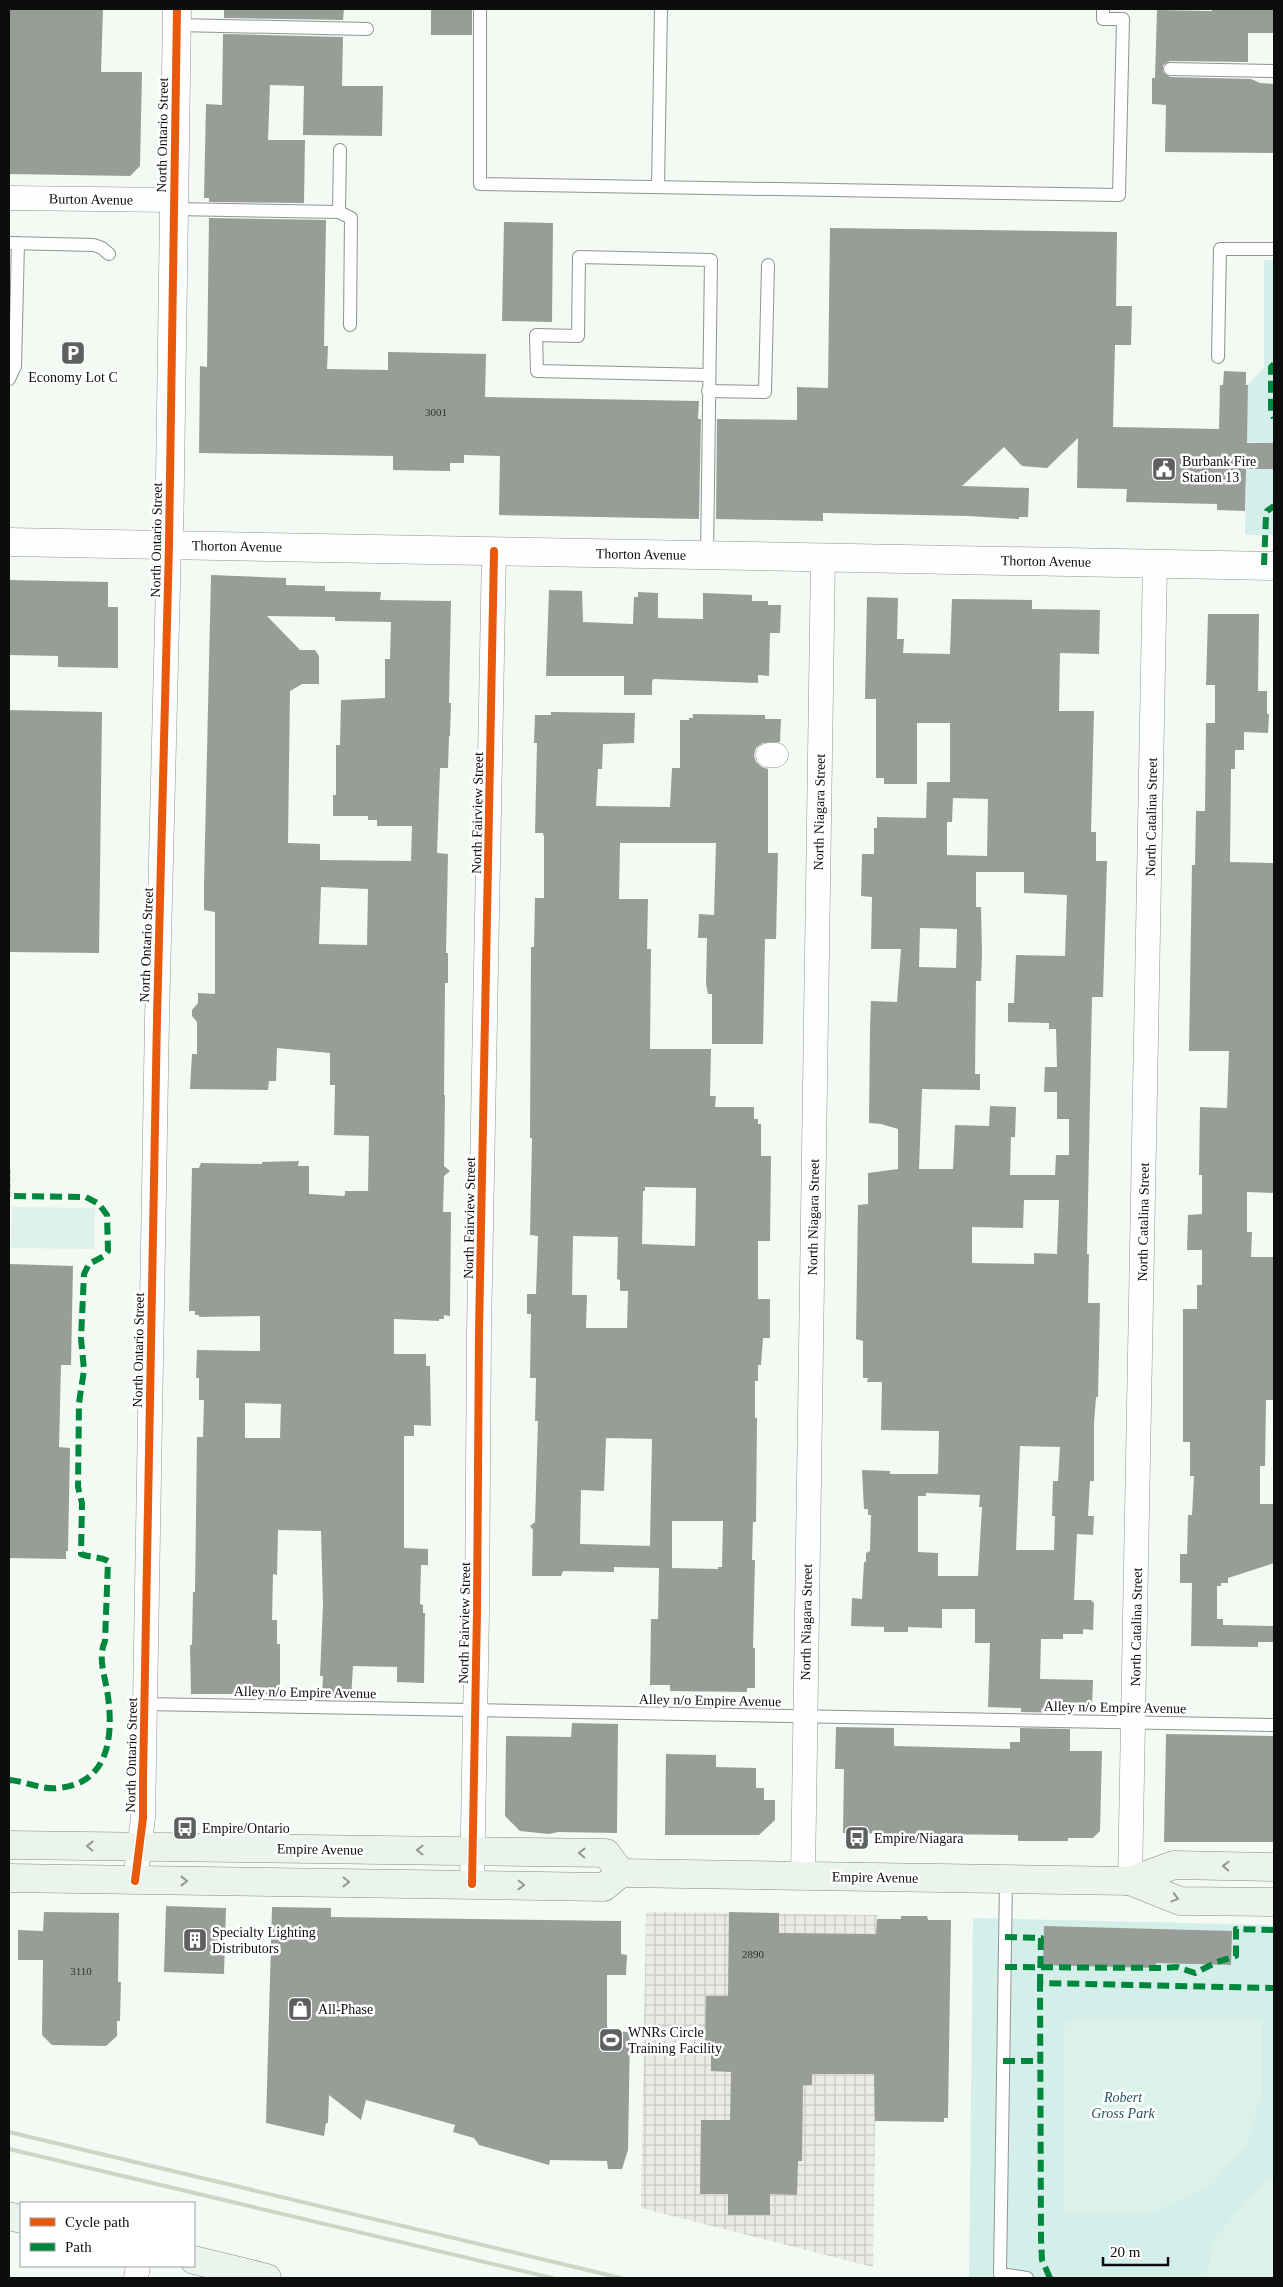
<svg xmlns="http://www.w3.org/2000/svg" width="1283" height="2287" font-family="'Times New Roman',serif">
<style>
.industrial{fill:url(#industrial-grid)}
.park{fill:#d4eee9}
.pitch{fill:#dbf1ea}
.building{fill:#989d98;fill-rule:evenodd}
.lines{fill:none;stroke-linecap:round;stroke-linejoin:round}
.service-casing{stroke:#909491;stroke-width:14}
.minor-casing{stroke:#909491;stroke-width:25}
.tertiary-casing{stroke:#909491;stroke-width:29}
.secondary-casing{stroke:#878a87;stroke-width:29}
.path{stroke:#b6b8b7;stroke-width:3;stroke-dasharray:5 2.5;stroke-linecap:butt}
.service{stroke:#fdfefd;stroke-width:12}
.minor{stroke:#fdfefd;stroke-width:24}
.tertiary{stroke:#fdfefd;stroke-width:28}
.secondary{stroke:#eaf4ed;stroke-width:28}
.rail{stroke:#ced5c5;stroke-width:4}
.quiet{stroke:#00873e;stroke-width:6;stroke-dasharray:12 6;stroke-linecap:butt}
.cycleway-casing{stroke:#fff;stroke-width:11}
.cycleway{stroke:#e8590c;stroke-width:8}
.oneway{stroke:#929893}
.labels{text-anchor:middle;stroke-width:5;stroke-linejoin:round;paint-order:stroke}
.number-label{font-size:11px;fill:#303130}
.street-label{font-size:14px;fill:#0d0d0d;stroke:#fff}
.poi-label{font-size:14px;fill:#0d0d0d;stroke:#fff;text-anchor:start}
.park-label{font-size:14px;font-style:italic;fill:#23525f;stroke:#fff}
</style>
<defs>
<pattern id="industrial-grid" width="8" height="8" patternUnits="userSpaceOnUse" patternTransform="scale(1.25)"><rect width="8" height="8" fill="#eaeae6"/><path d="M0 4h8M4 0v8" fill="none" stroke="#c8c8c4"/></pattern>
</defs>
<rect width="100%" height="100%" fill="#f2faf3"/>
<path class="industrial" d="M646,1912l232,3 -5,352 -232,-59z"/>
<g class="park">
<path d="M1264,260h10v275h-29l1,-66h16v-26l-15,-1 1,-57 16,-18z"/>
<path d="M973,1918l301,7v353h-305z"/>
</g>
<g class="pitch">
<path d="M12,1207l83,1 -1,41 -83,-1z"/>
<path d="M1079,2018l183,2v72l-15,52 -37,42 -62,28 -84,-1 -1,-179 4,-12z"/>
<path d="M1274,2177v101h-68l8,-39 45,-53z"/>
</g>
<g class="building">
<path d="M9,9h94l-2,63h41l-2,94 -10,10 -121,-2z"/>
<path d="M224,9h120l-1,11 -119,-2z"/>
<rect x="431" y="9" width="41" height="26"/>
<path d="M1212,9h62v24h-26v29l-78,-1 -7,4v7l7,5 81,2 9,4 14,1v69l-109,-1 1,-47 -14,-1v-26h3l2,-68 55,1z"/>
<path d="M223,34l120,3 -1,49h41l-1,50 -79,-1 1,-49 -34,-1 -2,55h37l-1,63 -95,-1v-4h-5l2,-94 16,1z"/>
<path d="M209,218l117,2 -2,126h4l-1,23 61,1v-18l98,2 -1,43 214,4 -1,18h3l-2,100 -200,-4 1,-59 -36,-1v8h-14v8l-57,-1v-14l-194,-3 1,-87 7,1z"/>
<path d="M504,222l49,1 -1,99 -50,-1z"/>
<path d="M830,228l287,4 -1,74h16l-1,39h-16l-2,82 106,2 1,-44h3l1,-14 22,1v13h2l-1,58h27v26h-28l-1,42 -28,-1v-6l-91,-2 1,-13 -50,-1 1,-50 -31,30 -25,-2 -18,-19 -42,39 67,2 -1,29h-9v2l-51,-3 -145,-3v8l-107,-2 1,-100 80,1v-33l31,1z"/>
<path d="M211,575l75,3v7l39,1v5l56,1 -1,8 71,1 -2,102h2l-1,33h-1l-1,32h-8l-3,85 11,1 -2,99h2v30h-3l-1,112h1l-1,71 6,5 -6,5 -1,36h8l-1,104 -6,-1v4h-5v2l-45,-2v35h32v12h4l1,60 -17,-1v11h-10v112l24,1v16h-7l-1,39 3,1v8h2l-1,70 -27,-1v-15l-44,-1 -2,32 -29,-1 1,-21h-3l3,-71 -2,-74 -43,-1 -1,45 -4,-1 -1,46h5v24h3v50h-89l-1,-49h2l1,-53h2l2,-155h6l1,-37h-5v-22h-3l1,-28 63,1v-35l-61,1v-2h-4v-4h-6l3,-143h7l2,-5 61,1v-2l37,-1 -1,5h11v28l34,2 2,-1v-4h23l1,-55 -35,-1 1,-50h-5v-32l-53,-5 -1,33h-7l-1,9 -78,-1 2,-35h5v-32l-5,-6v-6l6,-7v-10l17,1v-82l-11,-2v-25zM267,616l68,1v4l56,1 -1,37h-5v39l-44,2 -1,45h-4v50h-3v21h35v4h9v6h35l-1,35 -91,-1v-16l-32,-1 2,-152 12,-7h17v-28l-4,-6h-15zM321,887l47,2 -1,56 -48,-1zM245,1403l36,1 -1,34h-35z"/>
<path d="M9,580l99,2v25h10v61l-60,-1v-11l-49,-1z"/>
<path d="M549,590l33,1 1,31 50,2 1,-27h4v-5l20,1v25l45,1v-26l49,2v6h16v4h13l-1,28h-10l-1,43 -11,-1v8l-104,-4 -2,2v14h-28v-19h-78z"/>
<path d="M867,597l31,1 -1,41h7l-1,14 47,1 2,-55 80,1v9l68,1 -1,44 -39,-1 -1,58h35l-3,121h5v29h11l-4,136h-11l-5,257h2l-1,49h12l-2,94h-2l-2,26v58h-4l-2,35h6l-1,19 -16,-1 -3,66h17l3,3 -1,27 -10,-1v5h-20v5h-22l-1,40 53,1 -1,27h-22v6l-49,-1v-4l-33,-1 2,-64h-15v-34h-33v19l-34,-1v5h-24v-5l-33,-1 1,-28 10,1 2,-37h2v-9l4,-2 1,-36h-3v-6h-4l-2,-39 28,1v3h48l1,-43 -58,-1 1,-48h-15l1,-4h-5v-37l-7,-2 2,-134 10,-1v-31l30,-4v-40l-17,-5 -12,-1 1,-96 1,-26 26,1 4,-53h-30l1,-52 -11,-1 1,-42h12v-26h3v-11l49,1 1,-36h23v-59h-33v61h-33v-6h-8v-79h-11zM953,798l35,1 -1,57 -40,-1v-33h5zM976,872h48v21l43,2 -2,61 -49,-1 -2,48h-6v19l41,1v6h7l1,38h-12l-1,25h13v27h12v36h-13l-1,20h-45l1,-38h4l1,-30 -26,-1 -1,20 -34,-1 -2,44h-34l3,-80 58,1v-16h-5l1,-93h5l1,-28 -1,-46h-5zM920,928l37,1 -1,39 -37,-1zM1024,1200h35l-2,54 -23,-1v11l-62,-1v-36l51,1zM1020,1446l40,1 -2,34h-5l-1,35h3l-1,34h-38zM926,1493l54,2 -1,12h3l-4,69h-40v-23l-20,-1v-56h8z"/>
<path d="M1208,614h51l-1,77h9v23h2l-1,19 -24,-1v18h-9v19h-4l-1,93 44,1v330l-27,-1v40h5l-1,25h23v143h-8l-1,66h-5v38h14v59l-46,15v5h-7v3h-4v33h6v6l51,1v16h-16v5l-67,-1 1,-63h-12v-29h7l1,-39h4l2,-39h-4v-34h-7v-133h14v-24h5v-35h-15l1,-35 14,-1v-39h-3l1,-68 27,1 2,-57h-40l3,-186h3l1,-54h9l1,-88h9v-38h-9z"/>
<path d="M9,710l93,2 -3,241 -90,-1z"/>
<path d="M551,712l84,1 -1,30 -31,1 -1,25h-4l-2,37 74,1 2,-39h8v-48h9v-2h4v-4l72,1v4h16l-1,23 -18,1 -6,5 -2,7 2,7 6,5 6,2v84h10l-2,86h-11l-2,105h-51v-50h-4l-2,-10 1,-46h-9l1,-24 15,1 2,-72h-96l-1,56h29l-1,50h4l-1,100h61l-1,47h6l-1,11h39v12h4v5h3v32h10v3l-1,82h-12v58h12v39h-7l-2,27h-3v16h-3v37h2l-1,104h-3l-1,38h3l-2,88h2v40h-8v4l-77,-1v-6h-20l1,-66h7l1,-51 -45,-1v5l-51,-1 -2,5h-29l1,-46 -3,-4 5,-4 3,-101h-3l1,-43h-6l1,-64h-4v-20h9l2,-58 -8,-1 2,-97h-2l1,-191h3l1,-49h9v-61l-1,-4h-8l2,-90h-3l1,-28h16zM645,1187l51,1 -1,58 -53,-2 1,-53h2zM573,1236l45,1 -1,42 3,1v11h8l-1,37h-41l1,-33h-15zM606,1438l46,1 -2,107 -70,-2 1,-54 23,1zM672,1521h51l-1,46h-4v2l-46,-1z"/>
<path d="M9,1264l64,2 -2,99h-10l-2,82 11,1 -2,103h-2v8l-57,-1z"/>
<path d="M572,1723l46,1 -1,109 -59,-1 -9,2 -29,-3 -15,-15 1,-80 65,1z"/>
<path d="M836,1727l58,1v18l116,3v-7h10v-14l50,1v22h32l-2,80 -7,7h-25v3h-50v-6l-175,-2 1,-64h-9z"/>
<path d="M1166,1734l108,2v106h-110z"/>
<path d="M666,1754l50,1v12l40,1v20h8v12h11v20l-16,15h-94z"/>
<path d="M166,1906l60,2 -2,66 -60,-2z"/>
<path d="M272,1907l59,1v9l290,4v33l6,1 -1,20h-19v56l23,1 -2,118 -6,19h-14l-1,-8 -57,-1 -1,5 -70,-20 -5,-7 -21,-6 2,-7 -89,-25 -5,20 -32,-25 -1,28h-2l-2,13 -58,-13z"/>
<path d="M44,1912l75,1 -1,69h3l-1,39h-3v15l-11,10 -54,-1 -10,-10 1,-75h-25v-30l25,1z"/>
<path d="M729,1912l50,1v20l97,1 1,-15h24v-3h26l1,4h23l-3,198h-4v4l-69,-1 -1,-47h-62v11h-9l-1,76h-4l-1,34 -27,-1v21h-42v-21h-28l1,-74h29l1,-48 -20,-1v-24h-6l1,-51h22z"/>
<path d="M1044,1926l188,5 -1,34 -75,-2v5l-113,-3z"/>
</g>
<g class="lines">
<defs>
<g id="service">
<path d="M480,9v175l639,11 4,-176h-20v-10"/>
<path d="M177,25l190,4"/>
<path d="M1170,69l104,2"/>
<path d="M658,187l3,-178"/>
<path d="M174,209l165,3 12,6 -1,107"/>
<path d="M339,212l1,-62"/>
<path d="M9,243l85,2 8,3 7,6"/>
<path d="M1218,357l2,-108h54"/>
<path d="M9,379l6,-13 3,-123"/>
<path d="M708,391l57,1 3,-127"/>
<path d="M707,556l4,-296 -132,-3 -1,79 -42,-1 1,36 171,4"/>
<path d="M144,1704l1130,21"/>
<path d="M1006,1879l-6,395 27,4"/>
</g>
<g id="minor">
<path d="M9,198l165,2"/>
<path d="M768,755h8"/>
<path d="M803,1876l20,-1318"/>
<path d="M135,1881l8,-63 14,-800 12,-474"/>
<path d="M1130,1881l25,-1318"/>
<path d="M472,1884l5,-273 2,-280 15,-780"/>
<path d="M136,2278l2,-12"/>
</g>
<g id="tertiary">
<path d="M9,542l1265,24"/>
<path d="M169,544l8,-535"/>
</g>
<g id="secondary">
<path d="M9,1845l597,8 15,20"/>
<path d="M9,1878l595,9 17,-14 509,8 44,-16 100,2"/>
<path d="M1130,1881l50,20 94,1"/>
<path d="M9,2216l12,3"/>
<path d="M194,2260l73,18"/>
</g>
</defs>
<use href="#service" class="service-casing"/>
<use href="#minor" class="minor-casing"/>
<use href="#tertiary" class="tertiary-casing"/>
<use href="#secondary" class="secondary-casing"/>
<path class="path" d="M9,1169v29"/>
<use href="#service" class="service"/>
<use href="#minor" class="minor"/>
<use href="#tertiary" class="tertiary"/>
<use href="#secondary" class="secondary"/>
<g class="rail">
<path d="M9,2132l612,146"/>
<path d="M9,2149l543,129"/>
</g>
<g class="quiet">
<path d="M1274,364l-3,3v45l3,6"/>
<path d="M1264,565l2,-49 1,-5 7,-5"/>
<path d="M9,1780c16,1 33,10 49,8 53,-4 56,-56 49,-98 -3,-17 -9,-33 -2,-49l3,-80c-9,-5 -18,-3 -27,-7l1,-51 -4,-16 1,-84 5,-33 -3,-32 3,-64 5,-10 15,-8 4,-5 -1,-36 -8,-11 -13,-7 -76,-1"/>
<path d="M1005,1937l36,1 -1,45"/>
<path d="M1005,1967l158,1 14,-1 18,6 22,-11 19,-6v-27l38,1"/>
<path d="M1003,2061h38"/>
<path d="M1050,2278l-8,-18 -1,-21 -1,-256 234,5"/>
</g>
<defs>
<g id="cycleway">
<path d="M135,1881l8,-63v-39l14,-761 12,-474 8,-535"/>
<path d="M472,1884l5,-273 2,-280 15,-780"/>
</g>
</defs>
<use href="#cycleway" class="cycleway-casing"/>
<use href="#cycleway" class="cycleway"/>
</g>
<defs><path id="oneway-chevron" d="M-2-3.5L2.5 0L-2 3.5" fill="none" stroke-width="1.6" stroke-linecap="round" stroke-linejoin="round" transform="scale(1.25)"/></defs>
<g class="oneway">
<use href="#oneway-chevron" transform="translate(90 1846) rotate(-179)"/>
<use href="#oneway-chevron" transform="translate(420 1850) rotate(-179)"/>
<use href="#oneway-chevron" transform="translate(582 1853) rotate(-179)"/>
<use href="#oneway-chevron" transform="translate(1226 1866) rotate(-178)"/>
<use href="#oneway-chevron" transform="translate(184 1881)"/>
<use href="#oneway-chevron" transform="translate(346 1882) rotate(1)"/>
<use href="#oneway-chevron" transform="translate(521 1885) rotate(1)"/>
<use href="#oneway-chevron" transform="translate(1175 1898) rotate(17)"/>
</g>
<defs>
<symbol id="parking-square" viewBox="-11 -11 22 22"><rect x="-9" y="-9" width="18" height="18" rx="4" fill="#5d605e" stroke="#fff"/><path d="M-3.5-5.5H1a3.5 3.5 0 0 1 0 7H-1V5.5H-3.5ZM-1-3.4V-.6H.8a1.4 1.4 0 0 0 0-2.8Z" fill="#fff"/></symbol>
<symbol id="civic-square" viewBox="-11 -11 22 22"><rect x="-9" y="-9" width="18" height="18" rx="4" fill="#5d605e" stroke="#fff"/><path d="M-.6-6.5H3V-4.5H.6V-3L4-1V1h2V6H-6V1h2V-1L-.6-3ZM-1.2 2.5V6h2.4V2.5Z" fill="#fff"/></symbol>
<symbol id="bus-square" viewBox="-11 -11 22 22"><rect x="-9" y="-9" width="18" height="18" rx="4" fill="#5d605e" stroke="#fff"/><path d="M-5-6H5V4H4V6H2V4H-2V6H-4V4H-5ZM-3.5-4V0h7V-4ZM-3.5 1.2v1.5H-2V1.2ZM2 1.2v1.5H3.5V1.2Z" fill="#fff"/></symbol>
<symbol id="building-square" viewBox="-11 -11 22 22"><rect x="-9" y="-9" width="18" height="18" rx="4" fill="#5d605e" stroke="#fff"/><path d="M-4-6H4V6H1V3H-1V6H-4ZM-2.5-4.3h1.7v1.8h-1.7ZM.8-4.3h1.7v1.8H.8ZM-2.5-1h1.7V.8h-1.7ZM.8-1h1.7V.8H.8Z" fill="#fff"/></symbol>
<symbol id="shop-square" viewBox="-11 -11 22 22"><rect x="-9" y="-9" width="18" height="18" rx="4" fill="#5d605e" stroke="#fff"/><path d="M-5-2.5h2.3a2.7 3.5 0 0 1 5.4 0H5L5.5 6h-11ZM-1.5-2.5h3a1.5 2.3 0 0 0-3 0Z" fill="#fff"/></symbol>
<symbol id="stadium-square" viewBox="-11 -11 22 22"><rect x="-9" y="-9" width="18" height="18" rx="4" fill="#5d605e" stroke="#fff"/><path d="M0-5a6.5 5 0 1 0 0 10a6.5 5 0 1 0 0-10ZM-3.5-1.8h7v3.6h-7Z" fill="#fff"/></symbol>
</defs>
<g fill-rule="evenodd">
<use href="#parking-square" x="59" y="339" width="28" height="28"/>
<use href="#civic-square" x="1150" y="455" width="28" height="28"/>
<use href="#bus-square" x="171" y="1814" width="28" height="28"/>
<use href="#bus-square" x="843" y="1824" width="28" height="28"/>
<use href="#building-square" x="181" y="1926" width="28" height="28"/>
<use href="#shop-square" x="286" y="1995" width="28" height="28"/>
<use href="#stadium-square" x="597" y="2026" width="28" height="28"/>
</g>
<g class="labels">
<g class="number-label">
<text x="436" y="416">3001</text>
<text x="753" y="1958">2890</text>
<text x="81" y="1975">3110</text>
</g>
<g class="street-label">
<text transform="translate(162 135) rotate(-89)" y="5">North Ontario Street</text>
<text transform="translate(91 199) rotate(1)" y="5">Burton Avenue</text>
<text transform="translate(156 540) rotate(-89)" y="5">North Ontario Street</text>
<text transform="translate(237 546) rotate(1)" y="5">Thorton Avenue</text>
<text transform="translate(641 554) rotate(1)" y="5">Thorton Avenue</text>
<text transform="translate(1046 561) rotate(1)" y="5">Thorton Avenue</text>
<text transform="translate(819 812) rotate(-89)" y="5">North Niagara Street</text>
<text transform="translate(477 813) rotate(-89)" y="5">North Fairview Street</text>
<text transform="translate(1151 817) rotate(-89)" y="5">North Catalina Street</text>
<text transform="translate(146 945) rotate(-88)" y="5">North Ontario Street</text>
<text transform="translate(813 1217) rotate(-89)" y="5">North Niagara Street</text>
<text transform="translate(469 1218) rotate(-89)" y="5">North Fairview Street</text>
<text transform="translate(1143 1222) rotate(-89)" y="5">North Catalina Street</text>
<text transform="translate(138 1350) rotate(-89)" y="5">North Ontario Street</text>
<text transform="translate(806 1622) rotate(-89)" y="5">North Niagara Street</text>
<text transform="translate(464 1623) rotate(-89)" y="5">North Fairview Street</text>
<text transform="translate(1136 1627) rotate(-89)" y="5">North Catalina Street</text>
<text transform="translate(305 1692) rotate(1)" y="5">Alley n/o Empire Avenue</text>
<text transform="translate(710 1700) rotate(1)" y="5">Alley n/o Empire Avenue</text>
<text transform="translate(1115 1707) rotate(1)" y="5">Alley n/o Empire Avenue</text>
<text transform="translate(131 1755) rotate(-89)" y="5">North Ontario Street</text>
<text transform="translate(320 1849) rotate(1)" y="5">Empire Avenue</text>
<text transform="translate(875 1877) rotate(1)" y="5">Empire Avenue</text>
</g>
<g class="poi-label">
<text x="73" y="382" text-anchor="middle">Economy Lot C</text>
<text x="1182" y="466">Burbank Fire<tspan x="1182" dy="16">Station 13</tspan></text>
<text x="202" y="1833">Empire/Ontario</text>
<text x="874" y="1843">Empire/Niagara</text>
<text x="212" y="1937">Specialty Lighting<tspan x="212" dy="16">Distributors</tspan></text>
<text x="318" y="2014">All-Phase</text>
<text x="628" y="2037">WNRs Circle<tspan x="628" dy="16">Training Facility</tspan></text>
</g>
<g class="park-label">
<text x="1123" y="2102">Robert<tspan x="1123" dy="16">Gross Park</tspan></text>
</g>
</g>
<rect width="1283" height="2287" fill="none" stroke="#0d0d0d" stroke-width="20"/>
<rect x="20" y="2202" width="175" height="65" fill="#ffffff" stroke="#9e9e9e"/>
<rect x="30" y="2218" width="25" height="8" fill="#e8590c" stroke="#9e9e9e"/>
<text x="65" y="2227" font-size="15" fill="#0d0d0d">Cycle path</text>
<rect x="30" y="2243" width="25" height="8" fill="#00873e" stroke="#9e9e9e"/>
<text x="65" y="2252" font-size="15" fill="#0d0d0d">Path</text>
<path d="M1103 2257v8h65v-8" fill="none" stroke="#0d0d0d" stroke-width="2.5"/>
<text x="1110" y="2257" font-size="15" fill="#0d0d0d" stroke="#ffffff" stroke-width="4" paint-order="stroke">20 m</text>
</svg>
